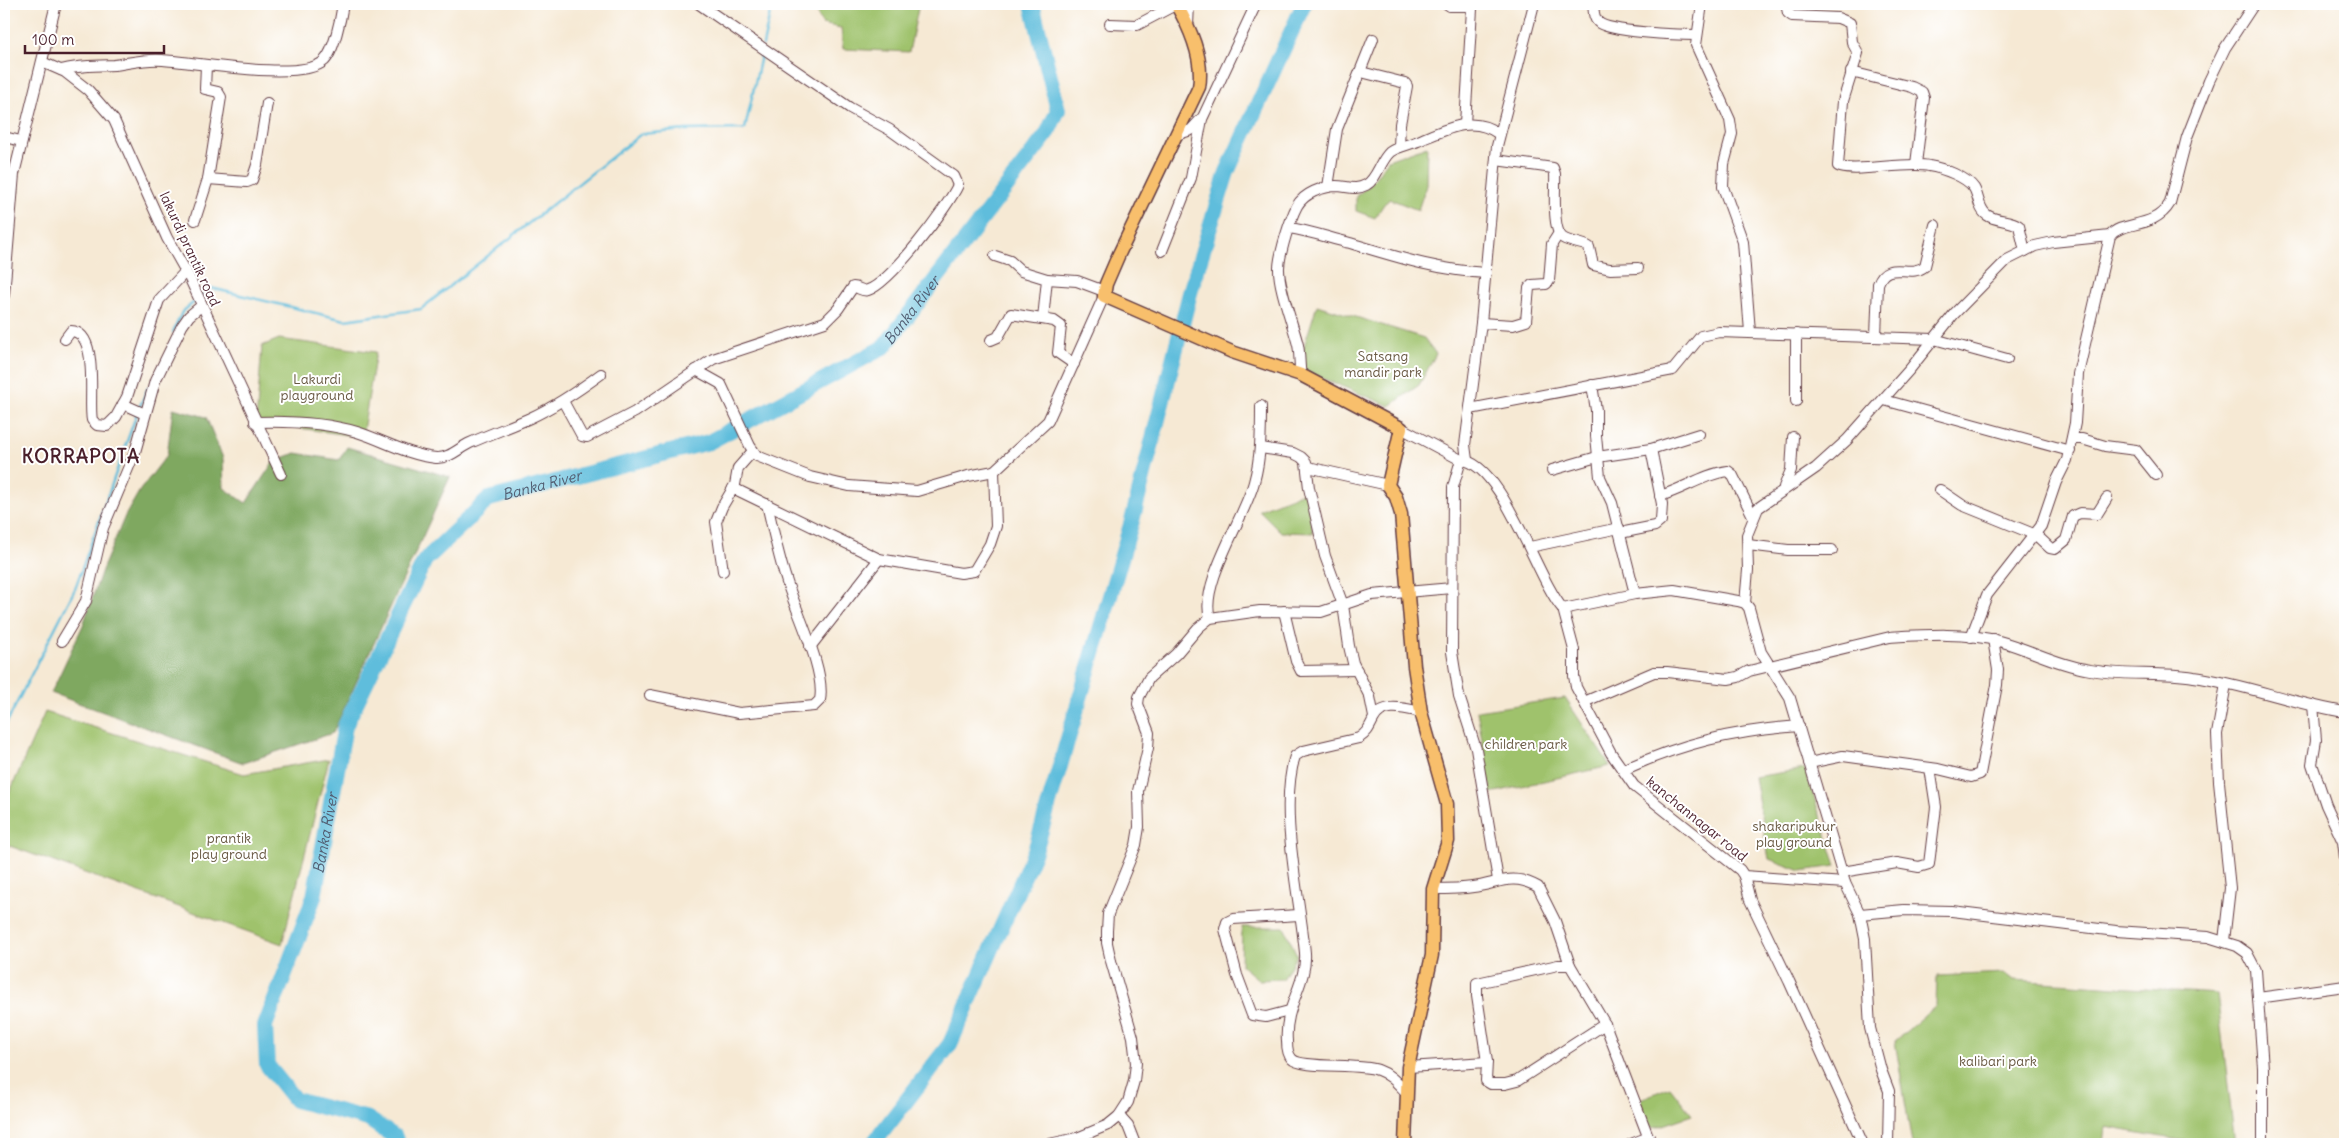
<svg xmlns="http://www.w3.org/2000/svg" width="2349" height="1148" font-family="Delius,sans-serif">
<style>
.green{fill:#9fc26c;stroke:#74704c}
.forest{fill:#7fa860;stroke:#646446}
.lines{fill:none;stroke-linecap:round;stroke-linejoin:round}
.stream{stroke:#5ebddc;stroke-width:2.5}
.river{stroke:#5ebddc;stroke-width:16}
.minor-casing{stroke:#643d44;stroke-width:12}
.major-casing{stroke:#643d44;stroke-width:15}
.minor{stroke:#fff;stroke-width:10}
.major{stroke:#f8bf6c;stroke-width:12}
.labels{text-anchor:middle;stroke-width:4;stroke-linejoin:round;paint-order:stroke}
.street-label{font-size:14px;fill:#4a1f2b;stroke:#fff}
.park-label{font-size:14px;fill:#685842;stroke:#fff}
.water-label{font-size:15px;font-style:italic;fill:#525e72;stroke:#fff}
.district-label{font-size:19px;font-weight:bold;letter-spacing:1px;fill:#4a1f2b;stroke:#fff}
</style>
<rect width="100%" height="100%" fill="#fff"/>
<filter id="ink" filterUnits="userSpaceOnUse"><feTurbulence type="fractalNoise" baseFrequency=".02" numOctaves="2"/><feDisplacementMap in="SourceGraphic" scale="10" xChannelSelector="R" yChannelSelector="G"/><feConvolveMatrix kernelMatrix="1 2 1 2 8 2 1 2 1" color-interpolation-filters="sRGB"/></filter>
<filter id="wash" filterUnits="userSpaceOnUse"><feTurbulence type="fractalNoise" baseFrequency=".0096" numOctaves="4" result="noise"/><feDisplacementMap in="SourceGraphic" scale="20" xChannelSelector="R" yChannelSelector="G"/><feGaussianBlur stdDeviation="1.12" result="paint"/><feColorMatrix in="noise" values="0 0 0 0 0 0 0 0 0 0 0 0 0 0 0 0 0 1.4 0 .05"/><feComposite in="paint" operator="in"/></filter>
<g filter="url(#wash)">
<rect width="100%" height="100%" fill="#f6e9d4"/>
<g class="green">
<path d="M812,4h107l-10,48 -66,-3 -2,-21 -19,-4z"/>
<path d="M1427,146l-1,40 -8,24 -28,-11 -6,5 -9,14 -19,-7v-15l14,-11 18,-25z"/>
<path d="M1317,305l107,33 12,16 -17,31 -29,21 -93,-38z"/>
<path d="M279,339l97,13 -14,85 -106,-15 6,-76z"/>
<path d="M1302,493l6,3 5,37 -32,-1 -22,-22z"/>
<path d="M1565,698l45,68 -119,27 -14,-82z"/>
<path d="M45,712l199,62 85,-15 -47,185 -278,-100v-39z"/>
<path d="M1805,769l31,97 -35,5 -32,-12 -15,-82z"/>
<path d="M1242,927h42l13,28 -14,24 -24,1 -18,-15z"/>
<path d="M2005,973l9,7 203,14 18,150h-49l-1,-3 -80,-14 -2,17h-191l-17,-103 41,-35 1,-30z"/>
<path d="M1670,1087l22,28 -38,13 -9,-4 -7,-24z"/>
</g>
<path class="forest" d="M173,408l33,9 17,41 1,30 22,15 28,-42 22,-8 43,7 8,-13 103,30 -117,256 -90,30 -192,-70 32,-68 19,-55 23,-54 15,-26 27,-35z"/>
<g class="lines">
<g class="stream">
<path d="M763,45l9,-41"/>
<path d="M202,296l9,-8 134,32 76,-11 220,-175 45,-4 59,-1 17,-78"/>
<path d="M173,332l9,-20 16,-13"/>
<path d="M139,408l9,-20"/>
<path d="M4,728l71,-139 62,-176"/>
</g>
<g class="river">
<path id="s1" d="M397,1144l-2,-7 -27,-18 -73,-19 -28,-35 -2,-39 49,-129 31,-171 80,-166 64,-61 220,-57 175,-95 163,-213 11,-24 -26,-106"/>
<path d="M873,1144l77,-100 85,-193 97,-330 59,-232 36,-117 77,-168"/>
</g>
</g>
</g>
<g filter="url(#ink)">
<g class="lines">
<defs>
<g id="minor">
<path d="M1447,4l3,2h20l2,3 -7,115"/>
<path d="M1593,4c1,7 0,13 5,18 10,10 81,13 98,13"/>
<path d="M1702,4l-6,41 34,75 2,14 -8,30 -1,23 20,55 7,90"/>
<path d="M1786,4l2,9 4,3 46,2 12,5 2,19 6,11 -15,48 -5,65c14,8 68,-5 91,0 13,2 38,11 45,22 5,8 4,21 13,27 10,7 23,4 32,11l6,25"/>
<path d="M1110,24l27,1 40,-21"/>
<path d="M1188,26l1,-22"/>
<path d="M42,62l23,10 23,18 26,30 53,118 22,39 92,197"/>
<path d="M61,70c18,-5 34,-4 53,-5 16,-2 33,-7 49,-5 31,2 139,22 161,1 10,-9 17,-44 19,-57"/>
<path d="M1361,72l44,11 2,3 -7,38 -1,23"/>
<path d="M1851,72l61,15 10,5 2,6 -8,66"/>
<path d="M1176,135l15,-5 12,-13 53,-113"/>
<path d="M4,137l17,4"/>
<path d="M1496,160l57,8 2,6c1,14 -4,56 8,64 8,5 18,4 26,9l4,18 17,4 28,-1"/>
<path d="M208,179l39,3 5,-2 5,-15 10,-62"/>
<path d="M1328,187l9,-58 36,-90"/>
<path d="M195,220l13,-41 13,-82 -3,-5 -13,-3 1,-24"/>
<path d="M1289,228c21,3 40,10 61,15 47,14 86,27 136,30"/>
<path d="M1162,251l29,-73 11,-59"/>
<path d="M995,256l15,5 11,10 26,8 -4,40"/>
<path d="M1047,279l30,2 27,10"/>
<path d="M4,295l10,-121 42,-170"/>
<path d="M1481,323l32,2 13,-4 3,-33 3,-3 14,-1 3,-3 3,-37 7,-11"/>
<path d="M1796,334v67"/>
<path d="M1876,336l2,-52c9,-26 32,-5 47,-18l10,-41"/>
<path d="M65,339l6,-8c29,1 17,71 21,89l5,5 10,1 9,-9 11,-20 32,-97 27,-29"/>
<path d="M991,340l7,-3 13,-23 43,7 7,5 -3,27 16,11"/>
<path d="M696,370l25,14 29,62 7,10 53,21 39,9 68,5 51,-15 26,-5"/>
<path d="M1301,375c-2,-10 -1,-21 -3,-30 -5,-21 -20,-58 -19,-78 1,-15 11,-48 18,-61 7,-13 25,-19 39,-20 11,0 19,5 30,-1 11,-6 14,-24 24,-33 8,-6 19,-7 28,-11 27,-11 54,-27 81,-7"/>
<path d="M1592,385l4,25v26l4,41 12,26 23,91"/>
<path d="M1884,400l186,51"/>
<path d="M563,401l19,35 5,1 48,-25 78,-53 112,-37 13,-13 15,-22c6,0 9,5 15,3 22,-7 80,-83 90,-105l-4,-9 -64,-46 -40,-22 -151,-104"/>
<path d="M123,404l22,10"/>
<path d="M1470,409l203,-39 28,-34 18,-4 215,7 73,20"/>
<path d="M255,422c34,-1 69,0 102,10 26,8 50,23 79,26 13,1 23,-10 34,-15 20,-9 40,-16 60,-25 26,-12 48,-27 71,-44"/>
<path d="M1401,428l60,32c41,2 76,120 102,149l72,-15 39,-4 64,11 7,2 4,5 12,44 29,46 55,185 15,31 5,25 5,89 11,42 8,21 -1,53"/>
<path d="M2073,439h9l23,7 31,4 20,25"/>
<path d="M1261,448l32,5 8,4 5,5 3,26 16,68 18,49 6,41 4,17 17,34 4,20"/>
<path d="M1461,460l-8,27 -1,165 7,44 17,53 22,131"/>
<path d="M1467,460l-2,-15 16,-122 16,-177 37,-142"/>
<path d="M1308,467l80,18"/>
<path d="M1552,470l45,-13 54,-8"/>
<path d="M1784,487l7,-17 2,-33"/>
<path d="M733,488l146,71 82,14 13,-2 16,-27 6,-18 -2,-55 54,-50 56,-125"/>
<path d="M1940,490l22,15 74,30 14,13 5,1 11,-9 7,-24 7,-3 17,1 10,-16"/>
<path d="M1660,496c24,-7 44,-22 68,-25l4,3 21,42"/>
<path d="M1620,533l35,-7 6,-5 1,-17 -11,-55 48,-15"/>
<path d="M1748,545l40,5h44"/>
<path d="M1530,547l89,-19"/>
<path d="M723,571l-7,-49 6,-15 13,-22 3,-17 15,-17"/>
<path d="M1745,603l3,-33 -1,-35 11,-27 58,-40 31,-28 63,-71 44,-55 53,-54 28,-14 18,-4 57,-6"/>
<path d="M1563,609l11,41v26l2,11 35,66 23,33 106,84 4,6 101,7"/>
<path d="M1284,611l12,50 5,10 56,-1"/>
<path d="M1210,618c-11,-34 35,-101 44,-136 7,-25 7,-51 7,-76"/>
<path d="M1971,637l16,-42 54,-69 15,-44 11,-22 8,-37 3,-49 32,-138c12,-16 44,-6 60,-33l17,-66 22,-56 16,-33 29,-44"/>
<path d="M62,641l24,-40 17,-73 32,-76 20,-71 27,-55 7,-10 12,-10"/>
<path d="M810,647l69,-88"/>
<path d="M650,695l89,18 75,-7 6,-6c6,-30 -25,-90 -34,-121 -8,-24 -13,-50 -19,-75"/>
<path d="M1584,702l70,-30h13l61,7 10,-2 11,-6 141,-34c33,-2 78,-5 109,4 30,8 56,23 86,28 37,8 73,2 109,8 51,7 100,27 151,35"/>
<path d="M2313,705l3,35 -4,24 14,41 17,37 2,16"/>
<path d="M1809,763l34,-7 95,13 33,8 9,-3 17,-89 1,-15 -5,-31"/>
<path d="M1623,770c60,-27 110,-39 176,-44"/>
<path d="M1842,872l55,-9 22,4 10,-3 7,-57 -6,-39"/>
<path d="M1744,876l6,24 39,81 74,163"/>
<path d="M2345,881v3"/>
<path d="M1433,889c13,0 27,0 40,-2 25,-3 39,-15 65,0l17,34 15,44 35,59 46,120"/>
<path d="M1860,914l44,-4 48,1 164,20 92,6 29,9 10,7 9,17 7,98v76"/>
<path d="M2224,941l6,-53 -11,-106 -2,-48 9,-50"/>
<path d="M2258,998l87,-12"/>
<path d="M1289,1011l-23,6 -14,-2 -15,-40 -12,-46 2,-7 6,-3 66,-4"/>
<path d="M1487,1062l-10,-66v-13l81,-18h12"/>
<path d="M1408,1067l79,-5 -1,19 5,3h14l12,-3 88,-57"/>
<path d="M1407,1093c-9,-9 -17,-19 -29,-23 -19,-7 -77,-1 -86,-11 -4,-4 -5,-13 -5,-18 -3,-35 20,-57 18,-88 -5,-57 -27,-143 -10,-197l8,-5 56,-13c8,-5 10,-10 14,-18 9,-19 33,-11 48,-8"/>
<path d="M1119,1116l9,10 7,18"/>
<path d="M1049,1144l28,-6 31,-13 11,-9 9,-14 6,-21 2,-18 -3,-26 -22,-76 -4,-18v-12l1,-17 28,-69 3,-18 -1,-36 10,-43 1,-15 -11,-29 1,-7 10,-19 27,-24 22,-26 12,-10 50,-7 61,1 51,-17 80,-7"/>
<path d="M1631,1144l18,-7"/>
</g>
<path id="major" d="M1176,4c14,24 28,54 23,83l-80,167 -13,30 -2,12 128,56 69,23 100,53 -13,57 8,12 5,17 13,152 7,46 26,92 1,37 -15,48 -1,66 -24,112 -3,77"/>
</defs>
<use href="#minor" class="minor-casing"/>
<use href="#major" class="major-casing"/>
<use href="#minor" class="minor"/>
<use href="#major" class="major"/>
</g>
</g>
<g class="labels">
<g class="street-label">
<text transform="translate(190 249) rotate(65)" y="5">lakurdi prantik road</text>
<text transform="translate(1697 819) rotate(39)" y="5">kanchannagar road</text>
</g>
<g class="park-label">
<text x="1383" y="361">Satsang<tspan x="1383" dy="16">mandir park</tspan></text>
<text x="317" y="384">Lakurdi<tspan x="317" dy="16">playground</tspan></text>
<text x="1526" y="749">children park</text>
<text x="1794" y="831">shakaripukur<tspan x="1794" dy="16">play ground</tspan></text>
<text x="229" y="843">prantik<tspan x="229" dy="16">play ground</tspan></text>
<text x="1998" y="1066">kalibari park</text>
</g>
<g class="water-label">
<text dy="5" stroke="none"><textPath href="#s1" startOffset="1256">Banka River</textPath></text>
<text dy="5" stroke="none"><textPath href="#s1" startOffset="838">Banka River</textPath></text>
<text dy="5" stroke="none"><textPath href="#s1" startOffset="402">Banka River</textPath></text>
</g>
<g class="district-label">
<text x="81" y="463">KORRAPOTA</text>
</g>
</g>
<rect width="2349" height="1148" fill="none" stroke="#fff" stroke-width="20"/>
<path d="M25 45v8h139v-8" fill="none" stroke="#4a1f2b" stroke-width="2.5"/>
<text x="32" y="45" font-size="15" fill="#4a1f2b" stroke="#ffffff" stroke-width="4" paint-order="stroke">100 m</text>
</svg>
